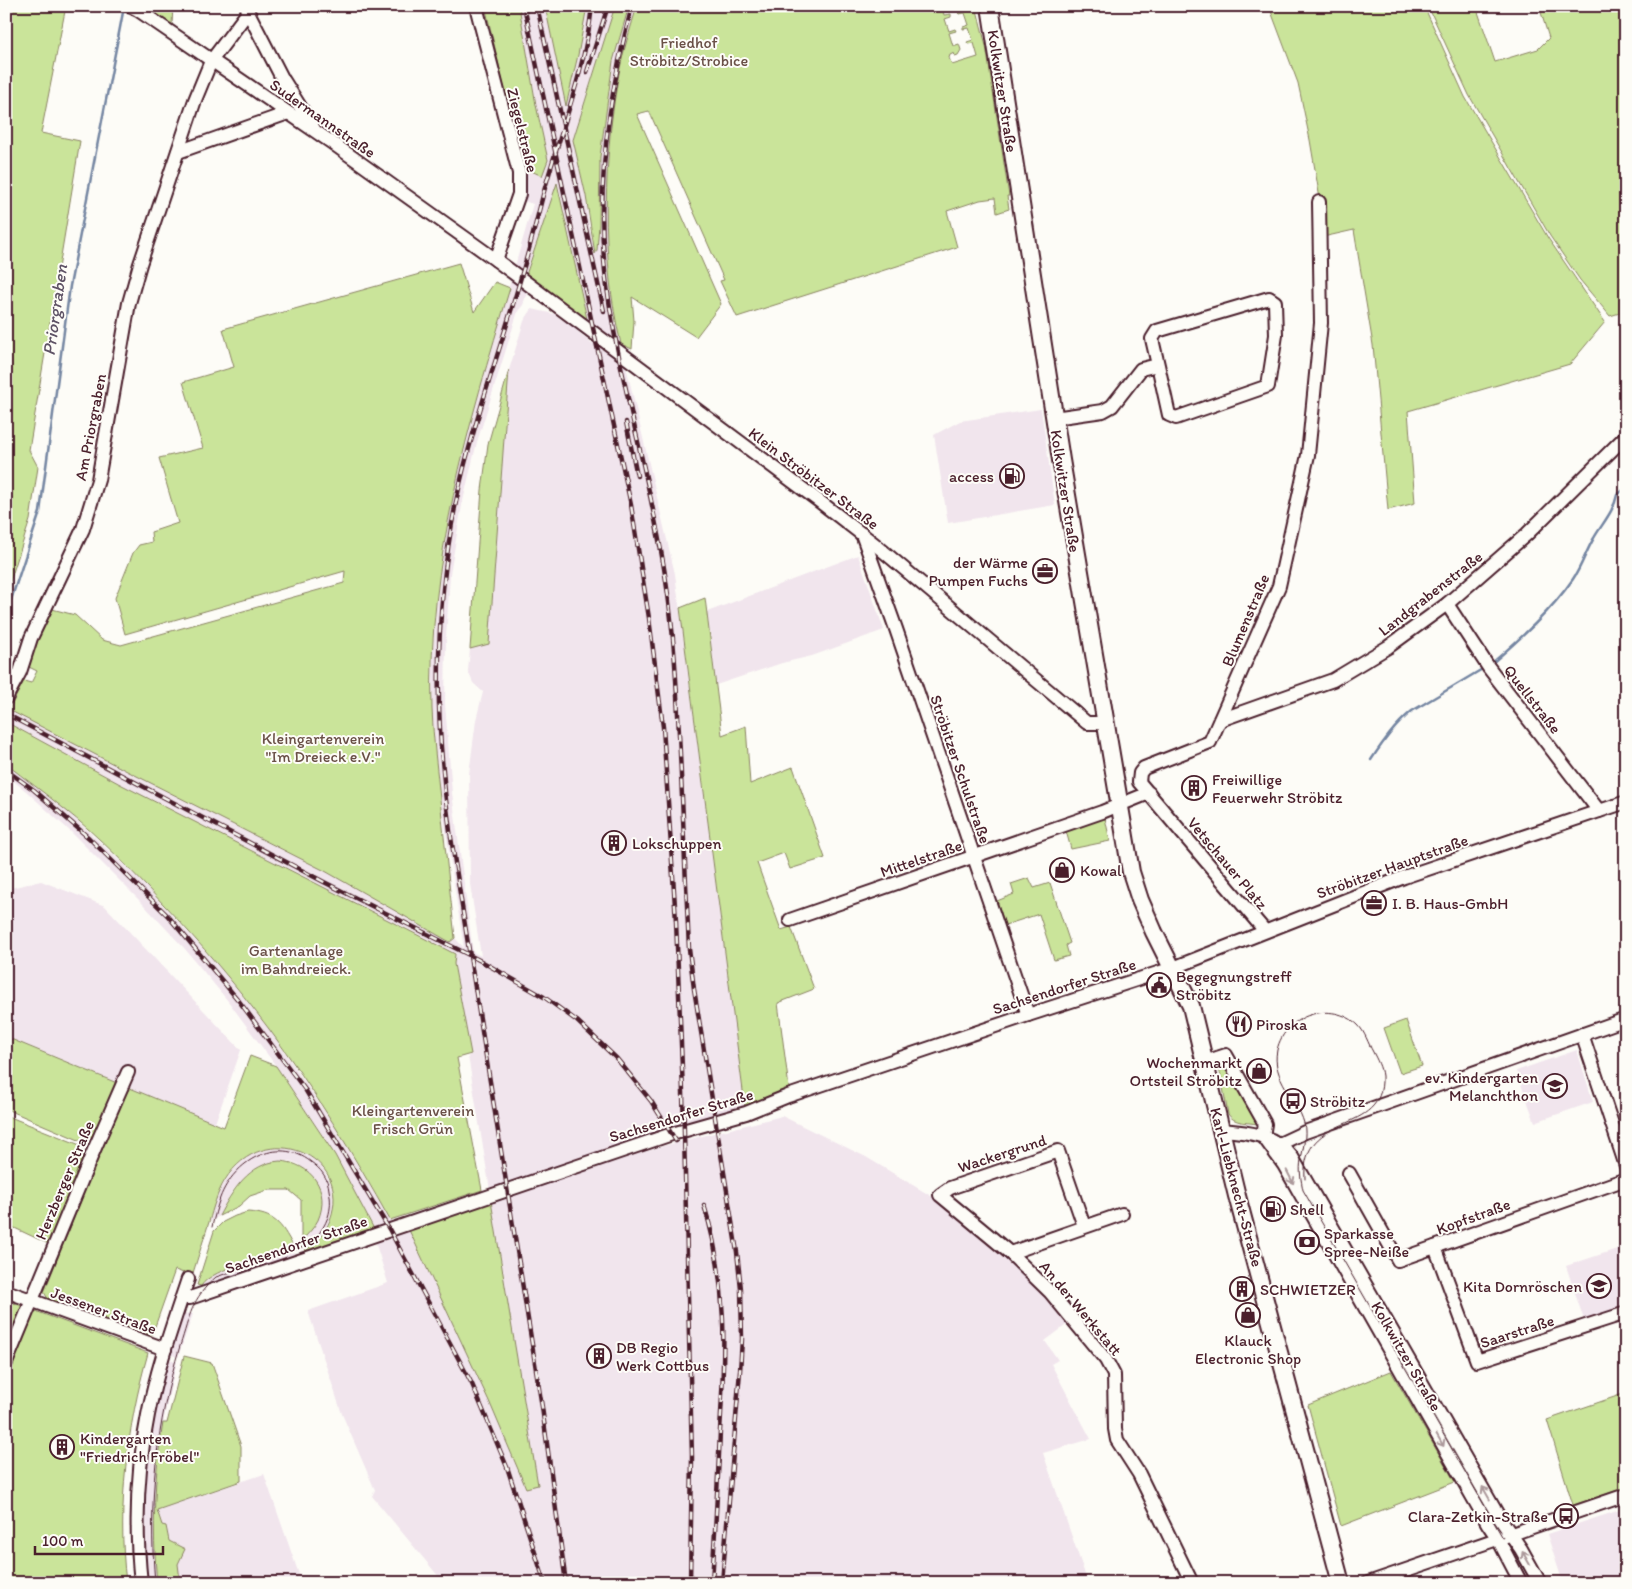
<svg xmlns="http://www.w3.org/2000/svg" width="1632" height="1589" font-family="Itim,sans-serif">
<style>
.built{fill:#f1e5ed;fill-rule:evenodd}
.green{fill:#cae49a;stroke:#8a8262}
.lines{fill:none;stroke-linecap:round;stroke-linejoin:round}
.stream{stroke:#7586a2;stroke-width:2.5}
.minor-casing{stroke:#4a1f2b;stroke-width:16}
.major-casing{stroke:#4a1f2b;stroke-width:20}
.minor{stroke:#fdfcf7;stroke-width:12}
.major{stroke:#fdfcf7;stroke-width:16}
.tram{stroke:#4a1f2b;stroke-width:1}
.rail-casing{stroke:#4a1f2b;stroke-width:4.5}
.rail{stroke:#fdfcf7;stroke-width:2.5;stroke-dasharray:8;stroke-linecap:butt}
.oneway{stroke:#ac999b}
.labels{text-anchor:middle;stroke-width:4;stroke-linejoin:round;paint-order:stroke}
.park-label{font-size:16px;fill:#6a5047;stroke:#fdfcf7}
.street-label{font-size:16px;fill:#4a1f2b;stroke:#fdfcf7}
.poi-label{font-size:16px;fill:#4a1f2b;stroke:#fdfcf7;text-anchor:start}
.water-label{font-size:18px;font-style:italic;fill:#5f5366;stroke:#fdfcf7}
</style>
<rect width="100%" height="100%" fill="#fdfcf7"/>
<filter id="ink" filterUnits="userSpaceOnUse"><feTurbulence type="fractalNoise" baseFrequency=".02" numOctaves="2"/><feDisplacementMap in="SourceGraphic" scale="10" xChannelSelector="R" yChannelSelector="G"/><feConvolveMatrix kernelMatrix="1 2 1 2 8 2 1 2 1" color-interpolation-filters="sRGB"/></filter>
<g filter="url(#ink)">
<g class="built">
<path d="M519,6h26l21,99 12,-50 9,-49h28l-42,134 13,56 2,23 7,34 2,-3 2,-25 1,-68 13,-96 16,-55h8l-17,60 -12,87 -1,88 3,41 8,50 57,242 70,532 -65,18 -190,66 -22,-134 3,-2 -17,-90 1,-10 -335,-170 -114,-62v-14l121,63 198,100 125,71 5,-4 9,10 -24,-154 -6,-49 -2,-37 1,-61 5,-66 10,-62 9,-46 26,-96 50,-173 -13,-4 8,-30 14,6 6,-16 -12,-55zM557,184l36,161 -20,-18 -19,-13 -22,-5 -8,12 -15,49 -20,273 -19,6 -2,22 5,12 10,9 -7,28 -7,54 1,110 11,72 -8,-4 -21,-159 -7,-89 1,-66 4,-64 12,-69 15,-63 41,-131 5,-6 4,-13 -6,-4z"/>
<path d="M1041,409l14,96 -107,18 -14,-88 26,-14z"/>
<path d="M858,555l26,75 -72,26 -30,7 -66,22 -9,-73z"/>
<path d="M6,764l58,44 76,72 76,83 53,66 63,93 65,110 12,-3 80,172 37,87 12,-4 -47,-283 172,-55 119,-30 84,41 70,42 70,58 63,66 -24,18 13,19 -7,4 40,75 -48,14 45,130h-644l-72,-87 3,-6 -33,-76 -34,-103 80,-28 -13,-42 4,-2 -44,-84 -59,-89 -48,-65 -43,-52 -44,-47 -70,-70 -45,-41 -20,-16z"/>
<path d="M41,881l64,25 136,144 -26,73 -209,-86v-148z"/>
<path d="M1577,1050l16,52 -58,20 -19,-51z"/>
<path d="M275,1147l19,2 20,10 8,8 10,19 2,19 -7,22 -7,12 -16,11 -3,-9 9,-9 10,-19 1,-18 -22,-31 -9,-3h-15l-10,3 -12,7 -21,20 -13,25 -10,7 8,-29 16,-24 16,-15 14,-6z"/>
<path d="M293,1246l1,9 -76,26 -8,6 -9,-1 13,-12 67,-22z"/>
<path d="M1626,1246v60l-42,14 -18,-54z"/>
<path d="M183,1313l10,1 -15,43 -9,-3z"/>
<path d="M167,1359l10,2 -12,51 -8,51 -3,44 3,76h-10l-3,-77 3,-44 8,-52z"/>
<path d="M264,1474l38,109h-127l-1,-3 6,-1 -2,-15 -9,-23 -3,-15h-4l-5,-16z"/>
<path d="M1626,1508v75h-63l-16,-49z"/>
</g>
<g class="green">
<path d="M6,6h60l-25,127 39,8 -51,309 9,17 -8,53 -24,74z"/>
<path d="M139,6h34l-1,19z"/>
<path d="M485,6h34l17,99 12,55 -6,16 -19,-9z"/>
<path d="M545,6h42l-9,49 -12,51z"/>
<path d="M615,6h14l-16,55 -13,96 -1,68 -2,25 -2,4 -9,-58 -13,-56z"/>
<path d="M637,6h305l2,9 7,-1v3l-6,2 4,12 6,-2 1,2 -7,2 4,13 6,-2 2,6 -3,5 -3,1 -1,-3 -4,2 -1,3 3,7 26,-8 -4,-14 -6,1 -1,-2 6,-2 -4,-12 -6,1v-2l6,-2 -4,-12 -6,1 -1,-1 6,-2 -1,-5h13l10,40 23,150h-2l2,13 -12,4 -2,-15 -15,2 -33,11 10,36 -220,70 -17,-36 4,-1 -75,-169 -12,3 84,190 -25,33 -64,-40 2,24 -2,28 -11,-5c-21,-85 -18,-190 -1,-276 4,-20 11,-41 17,-62z"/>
<path d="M1269,6h155l41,91 83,141 57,84 -35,42 -162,47 7,92 -27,7 -15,-165 -19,-115 -31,7 -3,-38 -10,-59 -12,-57z"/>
<path d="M1428,6h48l19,56 43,-13 11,-11 -10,-32h87v305l-16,5 -30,-36 -30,-44 -81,-141z"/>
<path d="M557,183l30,136 -61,-44z"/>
<path d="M459,263l15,49 21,-30 15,6c-42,137 -83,276 -78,421 1,30 5,60 8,90 5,47 10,93 15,139l-5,4 -125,-71 -198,-100 -118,-61 15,-29 7,2 6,-12 -8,-4 4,-19 19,-39 23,6 27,25 19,5 223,-62 1,-12 -220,63 -10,-36 18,-45 6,-8 13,-3 -1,-10 27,-9 -19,-65 44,-10 -20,-66 51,-15 -11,-38z"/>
<path d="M509,370l-20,274 -19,5 12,-159 6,-46z"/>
<path d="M705,598l17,137 24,-9 4,58 43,-17 32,91 -35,11 -6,-16 -27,10 24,67 10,-3 23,62 -36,14 11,85 -44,18 -65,-498z"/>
<path d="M6,722l114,62 335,170 -1,10 17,90 -14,4 25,132 -92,30c-37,-66 -76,-131 -121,-191 -33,-44 -68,-85 -105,-124 -32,-34 -65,-69 -101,-97 -18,-15 -38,-29 -57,-44z"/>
<path d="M1105,818l5,23 -39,8 -5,-18z"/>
<path d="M1029,878l5,10 16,-5 20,60 -4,2 3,11 -15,4 -15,-46 -34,11 -8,-24 17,-7 -3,-10z"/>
<path d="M1406,1020l16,46 -22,7 -16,-45z"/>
<path d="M6,1037l111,46 -22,52 -14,6 -75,-32z"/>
<path d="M250,1056l26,10 59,89 39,74 -67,24 -3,-3c13,-6 21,-17 26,-30 24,-65 -66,-103 -105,-40 -8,13 -12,28 -16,42 -5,17 -11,34 -16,51l-4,2 -14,-5 -23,65 -104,-36 -4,-7 78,-193 8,-11 94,39z"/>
<path d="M1218,1062h6l16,24 -2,5 8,13 4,1 2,2 -2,4 7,13c-10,-2 -23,0 -29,-10z"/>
<path d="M10,1117l70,28 6,14 -35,86 -45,-21v-106z"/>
<path d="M280,1161c31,2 51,29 38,59 -4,8 -11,15 -17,21v-41l-12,-10h-21l-18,6 -11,10 -20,10c13,-25 30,-53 61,-55z"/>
<path d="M491,1201l47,284 -12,3 -37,-87 -80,-171z"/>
<path d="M248,1212c26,2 33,11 45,34 -24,13 -79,20 -92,40l-4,-1 17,-54 9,-9 12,-6z"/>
<path d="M6,1300l142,53c-21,74 -31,153 -22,230h-120z"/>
<path d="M184,1356l28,7 29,83v35l-84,29 5,15 4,1 3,15 16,8 -7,15 2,16h-5v3h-18c-5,-54 -3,-107 6,-160h4z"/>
<path d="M1391,1371l64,111 -114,44 -33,-121z"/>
<path d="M1626,1393v94l-53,18 -26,-85z"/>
</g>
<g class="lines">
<g class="stream">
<path d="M6,615l34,-103 30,-226 54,-279"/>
<path d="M1491,664c30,-26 60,-53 82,-85 9,-13 13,-28 21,-41 8,-14 20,-27 23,-43l9,-7"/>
<path d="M1371,760c12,-18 24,-35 41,-49l72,-43"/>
</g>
<defs>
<g id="minor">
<path d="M130,6l8,4 193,132 165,118 323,241 58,45 210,177h19"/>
<path d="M247,6l1,6 34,66 32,51"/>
<path d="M476,6l43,167v21l-23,66"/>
<path d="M178,152l110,-39"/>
<path d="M1054,418l49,-7 9,-5 29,-37 17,-4 -6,-26 5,-8 112,-33 6,4 1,33 -8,51 -92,32 -7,-3 -11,-50"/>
<path d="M862,534l34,95 132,386"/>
<path d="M1447,604l42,64 110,143"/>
<path d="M6,698l14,-26 11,-34 52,-109 15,-49 31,-177 11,-39 55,-164 16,-39 37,-49"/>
<path d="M1220,720l113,-40 55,-33 59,-43 80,-70 99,-98"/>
<path d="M790,920l312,-108 47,-19"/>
<path d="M1265,931l-126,-149 1,-9 4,-5 66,-26 69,-156 29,-131 13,-132 -2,-121"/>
<path d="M1582,1034l44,132"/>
<path d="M1205,1062l21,-7 39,69 -2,12 21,29 204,359 10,15 23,44"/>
<path d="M1221,1130c26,2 54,4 71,27l207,360 22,32 19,34"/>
<path d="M1273,1147l32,-15 321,-113"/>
<path d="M1349,1173l49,87 228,-81"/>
<path d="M1084,1226l-26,-75 -108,37 -10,7 70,58 40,39 56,68 8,15 1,54 2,11 22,34 53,109"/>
<path d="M1435,1247l42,114 149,-48"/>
<path d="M1010,1253l112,-39"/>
<path d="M6,1291l159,58"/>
<path d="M182,1298h8l482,-164 74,-21 42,-17 240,-81 145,-47 231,-91 222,-75"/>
<path d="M6,1363l88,-213 34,-78"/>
<path d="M141,1583c-6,-56 -4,-114 7,-168 9,-47 25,-91 40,-136"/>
<path d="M1368,1583l258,-88"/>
</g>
<path id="major" d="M990,6l71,454 70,412 9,28 14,32 37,74 46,190 104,387"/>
</defs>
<use href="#minor" class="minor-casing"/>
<use href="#major" class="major-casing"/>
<use href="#minor" class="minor"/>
<use href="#major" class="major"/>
<g class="tram">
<path d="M1305,1179c-5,-71 80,-40 77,-103 -1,-9 -5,-16 -9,-24 -5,-9 -8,-20 -15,-27 -26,-25 -73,-11 -81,25 -6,28 20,48 27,73 3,13 -1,24 -3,37 -2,10 0,20 2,30l200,348"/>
<path d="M155,1583c-7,-81 1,-159 25,-237 10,-30 11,-47 36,-69l82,-28c15,-7 24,-16 30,-32 3,-9 3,-18 1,-27 -1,-12 -8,-21 -18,-28 -34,-27 -77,-1 -91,36 -3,9 -6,19 -8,29"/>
</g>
<defs>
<g id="rail">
<path d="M524,6l107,499 18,113 14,109 13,194 7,171 9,365 -2,126"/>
<path d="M537,6l67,305"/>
<path d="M632,6c-23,87 -36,176 -27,265 12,105 46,206 61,310 9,57 11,115 14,172 3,66 6,131 9,196l5,40 43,263 4,37 1,50 -2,32 -18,212"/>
<path d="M587,72l21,-66"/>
<path d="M626,422l11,54"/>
<path d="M6,714l318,168 157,79 63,36 33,24 40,38 34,42 25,40"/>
<path d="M6,770l28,20 55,48 79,78 71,85 67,90 83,138 83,155 35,83 38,116"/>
<path d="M704,1205c24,77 21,146 16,226 -2,51 -5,101 -8,152"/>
<path d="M566,1583l-24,-176 -92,-576c-16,-110 -16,-220 6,-329 16,-77 44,-150 65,-225 8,-27 15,-54 22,-82 17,-63 42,-123 49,-189"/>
</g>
</defs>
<use href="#rail" class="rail-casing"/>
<use href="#rail" class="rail"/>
</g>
<defs><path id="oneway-shaft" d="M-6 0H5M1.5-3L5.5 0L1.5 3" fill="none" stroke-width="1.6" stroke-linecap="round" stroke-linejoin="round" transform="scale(1.25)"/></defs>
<g class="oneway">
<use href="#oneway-shaft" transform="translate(1290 1177) rotate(63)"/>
<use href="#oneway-shaft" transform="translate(1440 1440) rotate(60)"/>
<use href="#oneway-shaft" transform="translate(1486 1493) rotate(-120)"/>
<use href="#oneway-shaft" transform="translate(1526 1558) rotate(-120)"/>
</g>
</g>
<defs>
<symbol id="fuel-ring" viewBox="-11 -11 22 22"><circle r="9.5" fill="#fdfcf7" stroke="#4a1f2b" stroke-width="1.5"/><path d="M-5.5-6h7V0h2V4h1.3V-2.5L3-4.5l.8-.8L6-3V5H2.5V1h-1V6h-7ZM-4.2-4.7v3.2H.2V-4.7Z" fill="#4a1f2b"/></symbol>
<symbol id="office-ring" viewBox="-11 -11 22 22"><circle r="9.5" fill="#fdfcf7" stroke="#4a1f2b" stroke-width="1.5"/><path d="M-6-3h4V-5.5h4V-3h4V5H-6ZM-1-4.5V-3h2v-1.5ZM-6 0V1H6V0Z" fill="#4a1f2b"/></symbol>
<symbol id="building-ring" viewBox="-11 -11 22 22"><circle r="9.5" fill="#fdfcf7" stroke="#4a1f2b" stroke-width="1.5"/><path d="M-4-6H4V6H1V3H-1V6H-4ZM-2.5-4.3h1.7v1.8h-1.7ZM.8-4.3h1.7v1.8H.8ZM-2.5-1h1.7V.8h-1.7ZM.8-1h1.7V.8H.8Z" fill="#4a1f2b"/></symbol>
<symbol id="shop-ring" viewBox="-11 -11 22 22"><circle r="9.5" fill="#fdfcf7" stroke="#4a1f2b" stroke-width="1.5"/><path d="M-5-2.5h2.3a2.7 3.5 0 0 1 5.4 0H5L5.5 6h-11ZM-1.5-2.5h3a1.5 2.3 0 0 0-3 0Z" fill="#4a1f2b"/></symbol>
<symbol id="civic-ring" viewBox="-11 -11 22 22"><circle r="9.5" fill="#fdfcf7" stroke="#4a1f2b" stroke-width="1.5"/><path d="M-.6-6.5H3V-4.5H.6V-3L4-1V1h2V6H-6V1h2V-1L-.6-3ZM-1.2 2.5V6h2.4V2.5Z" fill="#4a1f2b"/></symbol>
<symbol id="restaurant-ring" viewBox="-11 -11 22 22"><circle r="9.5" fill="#fdfcf7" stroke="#4a1f2b" stroke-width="1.5"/><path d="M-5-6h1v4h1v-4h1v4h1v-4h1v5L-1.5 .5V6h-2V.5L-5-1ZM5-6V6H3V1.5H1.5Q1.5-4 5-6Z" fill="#4a1f2b"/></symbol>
<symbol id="school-ring" viewBox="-11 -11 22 22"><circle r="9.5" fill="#fdfcf7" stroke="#4a1f2b" stroke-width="1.5"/><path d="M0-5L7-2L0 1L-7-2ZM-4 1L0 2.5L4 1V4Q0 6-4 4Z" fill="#4a1f2b"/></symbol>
<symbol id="bus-ring" viewBox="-11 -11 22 22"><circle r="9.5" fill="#fdfcf7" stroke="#4a1f2b" stroke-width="1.5"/><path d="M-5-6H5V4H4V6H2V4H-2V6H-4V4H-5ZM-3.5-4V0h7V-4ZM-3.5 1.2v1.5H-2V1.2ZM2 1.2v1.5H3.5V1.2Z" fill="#4a1f2b"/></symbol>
<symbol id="bank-ring" viewBox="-11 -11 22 22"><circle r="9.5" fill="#fdfcf7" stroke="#4a1f2b" stroke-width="1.5"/><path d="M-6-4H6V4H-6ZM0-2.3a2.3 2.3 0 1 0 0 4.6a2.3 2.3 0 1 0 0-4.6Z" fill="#4a1f2b"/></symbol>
</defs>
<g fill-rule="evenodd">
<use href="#fuel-ring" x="998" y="462" width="28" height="28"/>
<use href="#office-ring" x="1031" y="557" width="28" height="28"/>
<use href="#building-ring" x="1180" y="774" width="28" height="28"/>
<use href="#building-ring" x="600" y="829" width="28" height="28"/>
<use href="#shop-ring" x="1048" y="856" width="28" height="28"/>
<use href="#office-ring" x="1360" y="889" width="28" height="28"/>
<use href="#civic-ring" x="1145" y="971" width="28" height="28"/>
<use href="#restaurant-ring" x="1225" y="1010" width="28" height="28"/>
<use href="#shop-ring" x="1245" y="1057" width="28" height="28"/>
<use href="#school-ring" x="1541" y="1072" width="28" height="28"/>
<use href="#bus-ring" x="1279" y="1087" width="28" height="28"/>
<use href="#fuel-ring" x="1259" y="1195" width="28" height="28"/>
<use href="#bank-ring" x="1293" y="1228" width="28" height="28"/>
<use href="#school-ring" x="1585" y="1272" width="28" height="28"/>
<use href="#building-ring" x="1228" y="1275" width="28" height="28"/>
<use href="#shop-ring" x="1234" y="1301" width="28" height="28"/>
<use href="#building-ring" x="585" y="1342" width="28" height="28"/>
<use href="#building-ring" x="48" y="1433" width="28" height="28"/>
<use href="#bus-ring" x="1552" y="1502" width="28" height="28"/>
</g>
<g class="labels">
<g class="park-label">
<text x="689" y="48">Friedhof<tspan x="689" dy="18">Ströbitz/Strobice</tspan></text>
<text x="323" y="744">Kleingartenverein<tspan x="323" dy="18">"Im Dreieck e.V."</tspan></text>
<text x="296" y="956">Gartenanlage<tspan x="296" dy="18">im Bahndreieck.</tspan></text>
<text x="413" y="1116">Kleingartenverein<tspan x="413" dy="18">Frisch Grün</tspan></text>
</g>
<g class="street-label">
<text transform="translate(1003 91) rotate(81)" y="6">Kolkwitzer Straße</text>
<text transform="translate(323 118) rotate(35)" y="6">Sudermannstraße</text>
<text transform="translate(523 130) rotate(76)" y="6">Ziegelstraße</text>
<text transform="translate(90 427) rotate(-79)" y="6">Am Priorgraben</text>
<text transform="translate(814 478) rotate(37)" y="6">Klein Ströbitzer Straße</text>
<text transform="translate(1066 491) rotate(81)" y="6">Kolkwitzer Straße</text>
<text transform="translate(1430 593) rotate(-38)" y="6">Landgrabenstraße</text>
<text transform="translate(1245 620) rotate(-67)" y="6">Blumenstraße</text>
<text transform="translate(1533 699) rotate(52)" y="6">Quellstraße</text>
<text transform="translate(961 769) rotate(71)" y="6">Ströbitzer Schulstraße</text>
<text transform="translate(921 858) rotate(-19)" y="6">Mittelstraße</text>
<text transform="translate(1228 863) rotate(50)" y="6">Vetschauer Platz</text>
<text transform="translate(1392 866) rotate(-20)" y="6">Ströbitzer Hauptstraße</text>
<text transform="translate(1064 986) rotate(-18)" y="6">Sachsendorfer Straße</text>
<text transform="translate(681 1115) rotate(-17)" y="6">Sachsendorfer Straße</text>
<text transform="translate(1002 1153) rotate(-18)" y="6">Wackergrund</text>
<text transform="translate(64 1180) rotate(-67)" y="6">Herzberger Straße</text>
<text transform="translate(1237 1187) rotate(75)" y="6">Karl-Liebknecht-Straße</text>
<text transform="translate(1473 1216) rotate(-20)" y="6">Kopfstraße</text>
<text transform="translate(296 1244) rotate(-19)" y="6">Sachsendorfer Straße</text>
<text transform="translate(1081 1308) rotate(50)" y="6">An der Werkstatt</text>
<text transform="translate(104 1310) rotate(20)" y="6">Jessener Straße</text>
<text transform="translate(1517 1331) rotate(-18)" y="6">Saarstraße</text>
<text transform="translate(1407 1356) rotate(60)" y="6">Kolkwitzer Straße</text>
</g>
<g class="poi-label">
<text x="994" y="482" text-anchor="end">access</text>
<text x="1028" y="568" text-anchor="end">der Wärme<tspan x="1028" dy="18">Pumpen Fuchs</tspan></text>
<text x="1212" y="785">Freiwillige<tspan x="1212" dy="18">Feuerwehr Ströbitz</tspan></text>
<text x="632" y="849">Lokschuppen</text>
<text x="1080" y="876">Kowal</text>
<text x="1392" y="909">I. B. Haus-GmbH</text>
<text x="1176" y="982">Begegnungstreff<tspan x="1176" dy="18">Ströbitz</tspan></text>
<text x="1256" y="1030">Piroska</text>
<text x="1242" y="1068" text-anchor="end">Wochenmarkt<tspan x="1242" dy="18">Ortsteil Ströbitz</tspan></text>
<text x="1538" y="1083" text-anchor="end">ev. Kindergarten<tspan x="1538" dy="18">Melanchthon</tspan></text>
<text x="1310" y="1107">Ströbitz</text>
<text x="1290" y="1215">Shell</text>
<text x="1324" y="1239">Sparkasse<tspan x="1324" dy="18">Spree-Neiße</tspan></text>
<text x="1582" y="1292" text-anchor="end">Kita Dornröschen</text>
<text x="1260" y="1295">SCHWIETZER</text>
<text x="1248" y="1346" text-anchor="middle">Klauck<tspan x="1248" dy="18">Electronic Shop</tspan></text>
<text x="616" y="1353">DB Regio<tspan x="616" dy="18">Werk Cottbus</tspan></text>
<text x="80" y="1444">Kindergarten<tspan x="80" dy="18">"Friedrich Fröbel"</tspan></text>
<text x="1548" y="1522" text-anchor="end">Clara-Zetkin-Straße</text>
</g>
<g class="water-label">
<text transform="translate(55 310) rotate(-82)" y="6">Priorgraben</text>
</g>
</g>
<rect width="1632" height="1589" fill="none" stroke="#fdfcf7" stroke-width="25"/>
<rect x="12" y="12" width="1607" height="1564" fill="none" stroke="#4a1f2b" stroke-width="2" filter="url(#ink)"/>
<path d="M35 1546v8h128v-8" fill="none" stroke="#4a1f2b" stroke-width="2.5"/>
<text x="42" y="1546" font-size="15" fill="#4a1f2b" stroke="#fdfcf7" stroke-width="4" paint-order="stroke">100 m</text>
</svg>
